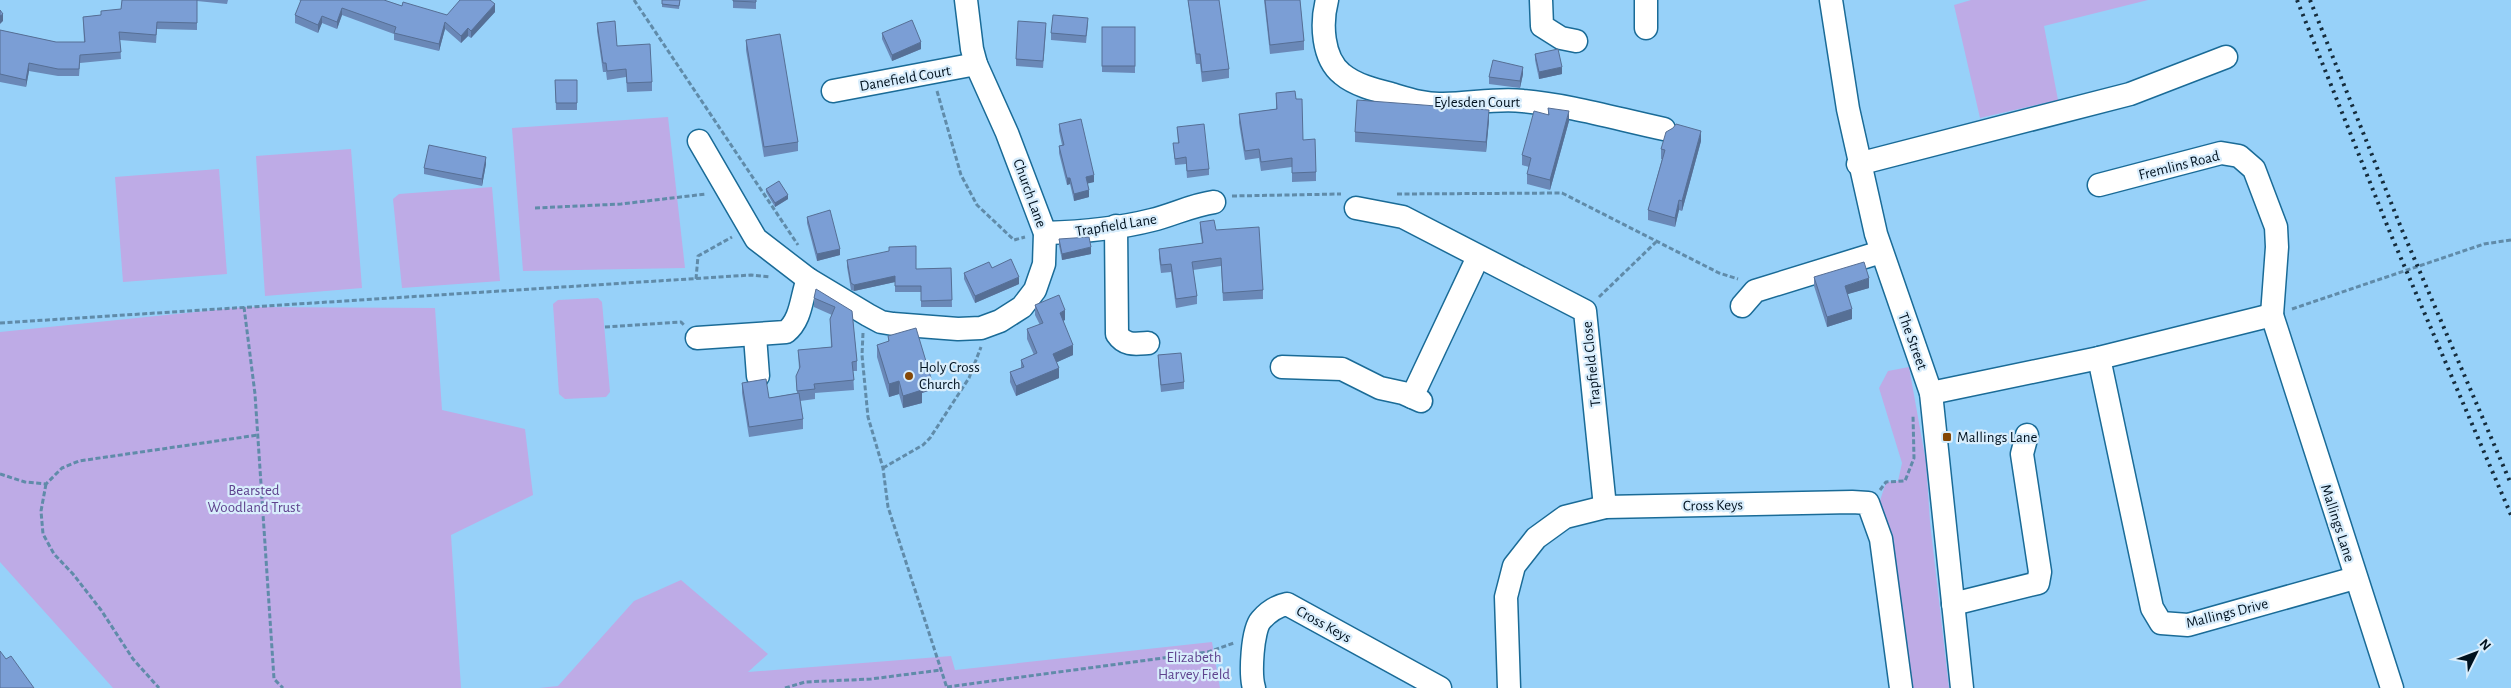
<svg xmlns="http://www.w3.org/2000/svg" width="2511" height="688" font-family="'Alegreya Sans',sans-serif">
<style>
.green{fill:#beabe6}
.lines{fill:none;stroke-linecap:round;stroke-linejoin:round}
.minor-casing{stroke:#1a6b97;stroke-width:25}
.path{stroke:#608ba9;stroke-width:3;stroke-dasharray:5 2.5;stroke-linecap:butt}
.minor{stroke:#fff;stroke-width:22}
.rail{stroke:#152c3c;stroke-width:4;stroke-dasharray:2.5 5;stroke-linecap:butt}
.wall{fill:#6a88b7}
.shaded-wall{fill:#566f95}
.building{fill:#7b9ed5;stroke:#566f95}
.poi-dot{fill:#854806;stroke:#d8edfc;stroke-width:2}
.labels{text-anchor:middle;stroke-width:4.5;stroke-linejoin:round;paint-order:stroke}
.street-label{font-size:15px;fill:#00111e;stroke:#d8edfc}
.poi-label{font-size:15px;fill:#00111e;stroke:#d8edfc;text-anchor:start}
.park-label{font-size:15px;fill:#5f438e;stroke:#d8edfc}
</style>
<rect width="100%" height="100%" fill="#97d1f9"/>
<g class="green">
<path d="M1971,0h177l-104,26 14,74 -78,18 -26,-113z"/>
<path d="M668,117l17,151 -162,3 -11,-143z"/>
<path d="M351,149l11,139 -97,8 -9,-140z"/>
<path d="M219,169l8,105 -104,8 -8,-105z"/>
<path d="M492,187l8,94 -98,7 -9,-89 6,-5z"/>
<path d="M598,298l4,4 8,90 -4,5 -41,2 -6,-5 -6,-90 5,-4z"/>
<path d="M244,307l191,1 7,102 83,19 8,66 -82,40 10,153h-348l-113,-126v-230z"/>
<path d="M1909,367l17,95 4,60 19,166h-42l-29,-181 8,-25 12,-1 4,-18 -23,-75 9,-17z"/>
<path d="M681,580l87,74 -20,18 203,-16 4,14 257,-28 8,46h-681l19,-2 76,-85z"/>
</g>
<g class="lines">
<defs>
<g id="minor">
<path d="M1327,0c-6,23 -5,58 15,74 13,11 33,16 49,20 17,5 35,11 52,10 27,0 53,-6 80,-3 47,4 94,18 141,28"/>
<path d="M1541,0l1,26 19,12 15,3"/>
<path d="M1831,0l17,109 28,125 55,159 31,295"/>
<path d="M1646,28v-28"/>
<path d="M833,91l143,-27"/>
<path d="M699,141l57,98 52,40 60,36 13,7 12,2 65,5 23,-1 19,-7 22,-14 13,-17 9,-26 1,-31 -38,-100 -31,-69 -4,-15 -6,-49"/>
<path d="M1858,164l272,-70 96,-37"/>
<path d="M2099,185l122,-32 18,3 15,13 22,58 1,20 -5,68"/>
<path d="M1356,208l47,9 182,94 20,196"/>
<path d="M1116,226l1,108c8,12 18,10 31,9"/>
<path d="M1045,233c35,-1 72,-4 107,-13 21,-5 40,-15 62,-18"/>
<path d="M1742,306l13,-15 126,-39"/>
<path d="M755,336l3,40"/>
<path d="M697,338l89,-6c16,-13 15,-35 22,-53"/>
<path d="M2099,358l53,250 9,15 27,2 167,-47"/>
<path d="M1282,367l60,2 38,19 23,5 18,8"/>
<path d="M1931,393l168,-35 173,-43 120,373"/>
<path d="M1412,397l66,-140"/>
<path d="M1953,604l85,-21 2,-11 -18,-118 5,-19"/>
<path d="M1254,688c-4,-13 -2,-58 7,-68 7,-8 16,-14 26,-16l153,84"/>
<path d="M1509,688l-3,-91 8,-31 22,-28 29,-21 40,-10 247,-5 16,1 13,36 20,149"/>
</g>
</defs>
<use href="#minor" class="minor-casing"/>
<g class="path">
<path d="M634,0l164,245"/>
<path d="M937,91l24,84 16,30 37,35 11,-3"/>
<path d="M1397,194l165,-1 157,80 19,6"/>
<path d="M1232,196l109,-2"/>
<path d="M535,208l86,-4 85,-10"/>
<path d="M696,279l2,-23 34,-19"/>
<path d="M1599,297l57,-55"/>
<path d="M244,307l11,87 19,285 9,9"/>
<path d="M2292,309l192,-65 27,-4"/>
<path d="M0,323l751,-48 19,2"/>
<path d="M605,327l76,-5 3,3"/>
<path d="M863,333l-1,22 6,62 15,51 5,39 59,181"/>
<path d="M883,468l40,-23 7,-7 39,-60 12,-31"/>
<path d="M0,474l25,8 21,2 16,-16 17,-7 179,-26"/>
<path d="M46,484l-5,27 2,23 11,20 19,20 28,36 32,49 26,29"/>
<path d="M1880,490l6,-8 19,-1 9,-23 -1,-43"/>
<path d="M947,687l261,-35 26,-9"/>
<path d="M785,688l20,-6 66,-3 70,-9"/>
</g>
<use href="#minor" class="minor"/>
<g class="rail">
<path d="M2297,0l94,235 120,280"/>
<path d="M2310,0l92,230 109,254"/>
</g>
</g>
<g class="wall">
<path d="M122,0h106l-1,4 -30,-3v29l-40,-1 -1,14 -36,-3 1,19 -41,4 -1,13h-21l-29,-5 -3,16 -26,-5v-52l56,12h28l-1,-25 18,-2 20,-6z"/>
<path d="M299,0h85l18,6 45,9 48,-3 -24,26 -3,-2 -7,7 -16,-14 -6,22 -45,-11v-6l-52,-19 -5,14 -15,-6 -4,10 -23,-10v-8l6,-14z"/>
<path d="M662,0h18l-1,9 -17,-2z"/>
<path d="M733,0h23v9l-23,-1z"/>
<path d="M1188,0h31l10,69v9l-27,4 -2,-18h-4z"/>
<path d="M1264,0h36l4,41v9l-34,4z"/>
<path d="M597,23l20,23 35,36v9l-25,1 -1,-15 -19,3 -1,-8h-3l-6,-41z"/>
<path d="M1088,24l-2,19 -35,-3v-7z"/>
<path d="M1102,27h33v46l-33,-1z"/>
<path d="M1046,30l-3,38 -27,-2v-7z"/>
<path d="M882,33l39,16 -29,12 -10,-22z"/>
<path d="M746,40l52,102v9l-34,6 -18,-107z"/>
<path d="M1535,54l27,20 -23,5 -4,-19z"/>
<path d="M1523,74l-3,14 -31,-4v-7z"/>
<path d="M555,80h22v30h-21z"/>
<path d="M1276,93l20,6 7,41 13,32v9l-24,1v-15l-31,4 -2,-13 -14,2 -6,-37v-9l37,-5z"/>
<path d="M1548,108l21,13 -19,69 -23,-6v-10l2,-7 -7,-2v-10l26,-40z"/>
<path d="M1489,120l-3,32 -131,-10v-10z"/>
<path d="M1059,124l35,58 -7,1 2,14 -15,4 -4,-17 -3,1 -8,-32v-7l3,-1 -3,-14z"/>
<path d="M1177,127l32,42v6l-22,3 -1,-14 -11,1 -2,-22h5z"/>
<path d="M1701,141l-19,70 -3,-1 -4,17 -27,-7v-10l14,-51h-1v-10z"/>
<path d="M486,164l-4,22 -58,-12v-6z"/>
<path d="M766,189l22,10 -13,8 -9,-15z"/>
<path d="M807,217l33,38 -23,6 -10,-38z"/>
<path d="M1200,222l16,8 47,60v9l-40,2 -2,-35 -28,4 4,26v8l-21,4 -5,-36 -10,1 -2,-15v-9l43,-6 -2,-13z"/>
<path d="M1059,239l32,15 -29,6 -3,-14z"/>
<path d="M847,260l69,9 35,-1 1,39h-31v-15h-26v-10l-41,9 -3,-1 -4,-23z"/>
<path d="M992,268l27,16 -44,19 -11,-24v-6z"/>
<path d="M1814,277l55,11 -22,6 5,25 -25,8 -13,-41z"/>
<path d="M814,298l38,13 5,50v10h-4l1,19 -39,3v6l-15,2 3,18v10l-54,8 -7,-44v-10l27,15 28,-5 -1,-17 3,-7 -1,-19 33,-3 -1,-28 2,-4 -18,-8z"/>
<path d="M1035,305l30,15 -2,1 10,34 -16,7 2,16 -43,18 -6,-14v-10l11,-4v-8l13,-5 -7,-16v-10l13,-4 -5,-10z"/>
<path d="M888,336l43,54 -9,3v10l-19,5 -4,-14 -10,3 -12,-40v-12l11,-3z"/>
<path d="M1158,355l26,27v7l-23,3 -3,-30z"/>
</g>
<g class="shaded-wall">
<path d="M495,4v8l-24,26v-7z"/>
<path d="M342,8v7l-5,14v-7z"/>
<path d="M3,14v7l-3,3v-8z"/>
<path d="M322,16v7l-4,10v-8z"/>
<path d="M445,22v7l-6,22v-7z"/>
<path d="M468,28v8l-7,7v-7z"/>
<path d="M921,42v7l-29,12v-6z"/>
<path d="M29,63v8l-3,16v-7z"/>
<path d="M1523,67v7l-3,14v-7z"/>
<path d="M1562,67v7l-23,5v-7z"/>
<path d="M1489,110v10l-3,32v-10z"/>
<path d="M1569,111v10l-19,69v-10z"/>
<path d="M1701,131v10l-19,70v-10z"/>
<path d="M486,157v7l-4,22v-7z"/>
<path d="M1094,175v7l-8,2v-7z"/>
<path d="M1067,178h3v6l-3,1z"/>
<path d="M1089,190v7l-15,4v-7z"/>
<path d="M788,195v4l-13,8v-4z"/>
<path d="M1679,200v10l-4,17v-9z"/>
<path d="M1091,247v7l-29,6v-6z"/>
<path d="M840,249v6l-23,6v-7z"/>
<path d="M895,276v6l-41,9v-6z"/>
<path d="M1019,277v7l-44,19v-7z"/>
<path d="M1869,278v10l-24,7v-9z"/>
<path d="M1852,309v10l-25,8v-10z"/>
<path d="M1065,310v10l-5,2v-9z"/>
<path d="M1073,345v10l-20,9v-10z"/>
<path d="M1059,368v10l-43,18v-10z"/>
<path d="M931,378v12l-9,3v10l-19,5v-12l16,-15z"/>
<path d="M899,381v13l-10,3v-13z"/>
</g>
<g class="building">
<path d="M122,0h75v23l-40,-1 -1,13 -37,-3 2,20 -41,3 -1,14h-21l-29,-6 -3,17 -26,-6v-44l56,12h29l-2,-25 18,-2v-4l20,-2z"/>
<path d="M301,0h83l18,6 1,-4 44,13 13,-15h30l5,4 -24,27 -3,-3 -7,8 -16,-14 -6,22 -45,-11 2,-6 -54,-19 -5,14 -15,-6 -4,9 -23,-10z"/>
<path d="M662,0h18l-1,6 -17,-2z"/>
<path d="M733,0h23v2l-23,-1z"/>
<path d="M1188,0h31l10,69 -27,3 -2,-18h-4z"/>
<path d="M1265,0h35l4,41 -34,4z"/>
<path d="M0,10l3,4 -3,2z"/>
<path d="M1053,15l35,3 -2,18 -35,-3z"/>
<path d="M912,20l9,22 -29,13 -10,-22z"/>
<path d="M615,21l2,25 33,-2 2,38 -25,1 -1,-14 -19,2 -1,-8h-3l-6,-40z"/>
<path d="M1018,21l28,2 -3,38 -27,-2z"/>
<rect x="1102" y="27" width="33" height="39"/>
<path d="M780,34l18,108 -34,5 -18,-107z"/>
<path d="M1558,49l4,18 -23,5 -4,-18z"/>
<path d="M1493,60l30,7 -3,14 -31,-4z"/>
<path d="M555,80h22v23h-21z"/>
<path d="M1295,91l1,8h6l1,41 12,-1 1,33 -24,1v-15l-31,4 -2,-13 -14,2 -6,-37 38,-5 -1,-16z"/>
<path d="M1357,100l132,10 -3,32 -131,-10z"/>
<path d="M1548,108l21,3 -19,69 -23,-6 4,-16 -9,-3 12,-44 15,4z"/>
<path d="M1081,119l13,56 -8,2 3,13 -15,4 -4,-16h-3l-8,-32 5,-1 -5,-21z"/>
<path d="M1204,124l5,45 -22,2 -1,-14 -11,2 -2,-16h6l-2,-16z"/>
<path d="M1676,124l25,7 -19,70 -3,-1 -4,18 -27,-8 17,-60 -4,-1 5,-17 7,-4z"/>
<path d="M429,145l57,12 -4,22 -58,-11z"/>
<path d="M779,181l9,14 -13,8 -9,-14z"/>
<path d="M830,210l10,39 -23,5 -10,-37z"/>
<path d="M1214,220l2,10 43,-3 4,63 -40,3 -2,-35 -29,4 5,34 -21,3 -5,-35 -10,1 -2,-16 44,-6 -3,-21z"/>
<path d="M1089,237l2,10 -29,7 -3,-15z"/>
<path d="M916,246v23l35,-1 1,32 -31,1v-15h-26v-10l-41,9 -3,-2 -4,-23 42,-9v-4z"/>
<path d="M1011,259l8,18 -44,19 -11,-23 25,-11 3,6z"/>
<path d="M1864,262l5,16 -24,8 7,23 -25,8 -13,-40z"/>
<path d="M816,289l36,22 5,50 -5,1 2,18 -40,4 1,5 -18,2 -1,-15 4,-9 -2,-17 34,-3 -2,-28 5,-12 -21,-9z"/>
<path d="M1059,295l6,15 -5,3 13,32 -20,9 6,14 -43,18 -6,-14 14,-5 -3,-7 16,-7 -10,-24 16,-6 -8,-18z"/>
<path d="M916,328l15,50 -12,3 3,9 -19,6 -4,-15 -10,3 -12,-39 12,-4 -1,-5z"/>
<path d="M1181,353l3,29 -23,3 -3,-30z"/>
<path d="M766,379l3,19 30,-5 4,26 -54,8 -7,-44z"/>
<path d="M0,651l6,8 5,-3 23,32h-34z"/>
</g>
<g class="poi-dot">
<circle cx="909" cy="376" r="5"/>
<rect x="1942" y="432" width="10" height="10" rx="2.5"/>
</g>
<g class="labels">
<g class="street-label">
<text transform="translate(905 78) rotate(-10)" y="5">Danefield Court</text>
<text x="1477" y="107">Eylesden Court</text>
<text transform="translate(2179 165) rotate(-14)" y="5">Fremlins Road</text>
<text transform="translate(1030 193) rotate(70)" y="5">Church Lane</text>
<text transform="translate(1116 225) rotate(-9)" y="5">Trapfield Lane</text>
<text transform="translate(1913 341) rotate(70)" y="5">The Street</text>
<text transform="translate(1591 364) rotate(-96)" y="5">Trapfield Close</text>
<text transform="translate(1713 505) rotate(-1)" y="5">Cross Keys</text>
<text transform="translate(2338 523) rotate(72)" y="5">Mallings Lane</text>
<text transform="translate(2227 613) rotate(-14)" y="5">Mallings Drive</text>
<text transform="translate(1324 624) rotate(29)" y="5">Cross Keys</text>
</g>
<g class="poi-label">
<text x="919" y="372">Holy Cross<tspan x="919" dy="17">Church</tspan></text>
<text x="1957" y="442">Mallings Lane</text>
</g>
<g class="park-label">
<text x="254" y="495">Bearsted<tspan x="254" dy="17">Woodland Trust</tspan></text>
<text x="1194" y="662">Elizabeth<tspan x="1194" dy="17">Harvey Field</tspan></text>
</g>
</g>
<g transform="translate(2476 653) rotate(48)" stroke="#d8edfc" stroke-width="4" paint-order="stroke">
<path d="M0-4L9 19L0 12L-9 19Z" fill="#00111e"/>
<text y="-8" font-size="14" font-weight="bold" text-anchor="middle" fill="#00111e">N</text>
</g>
</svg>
